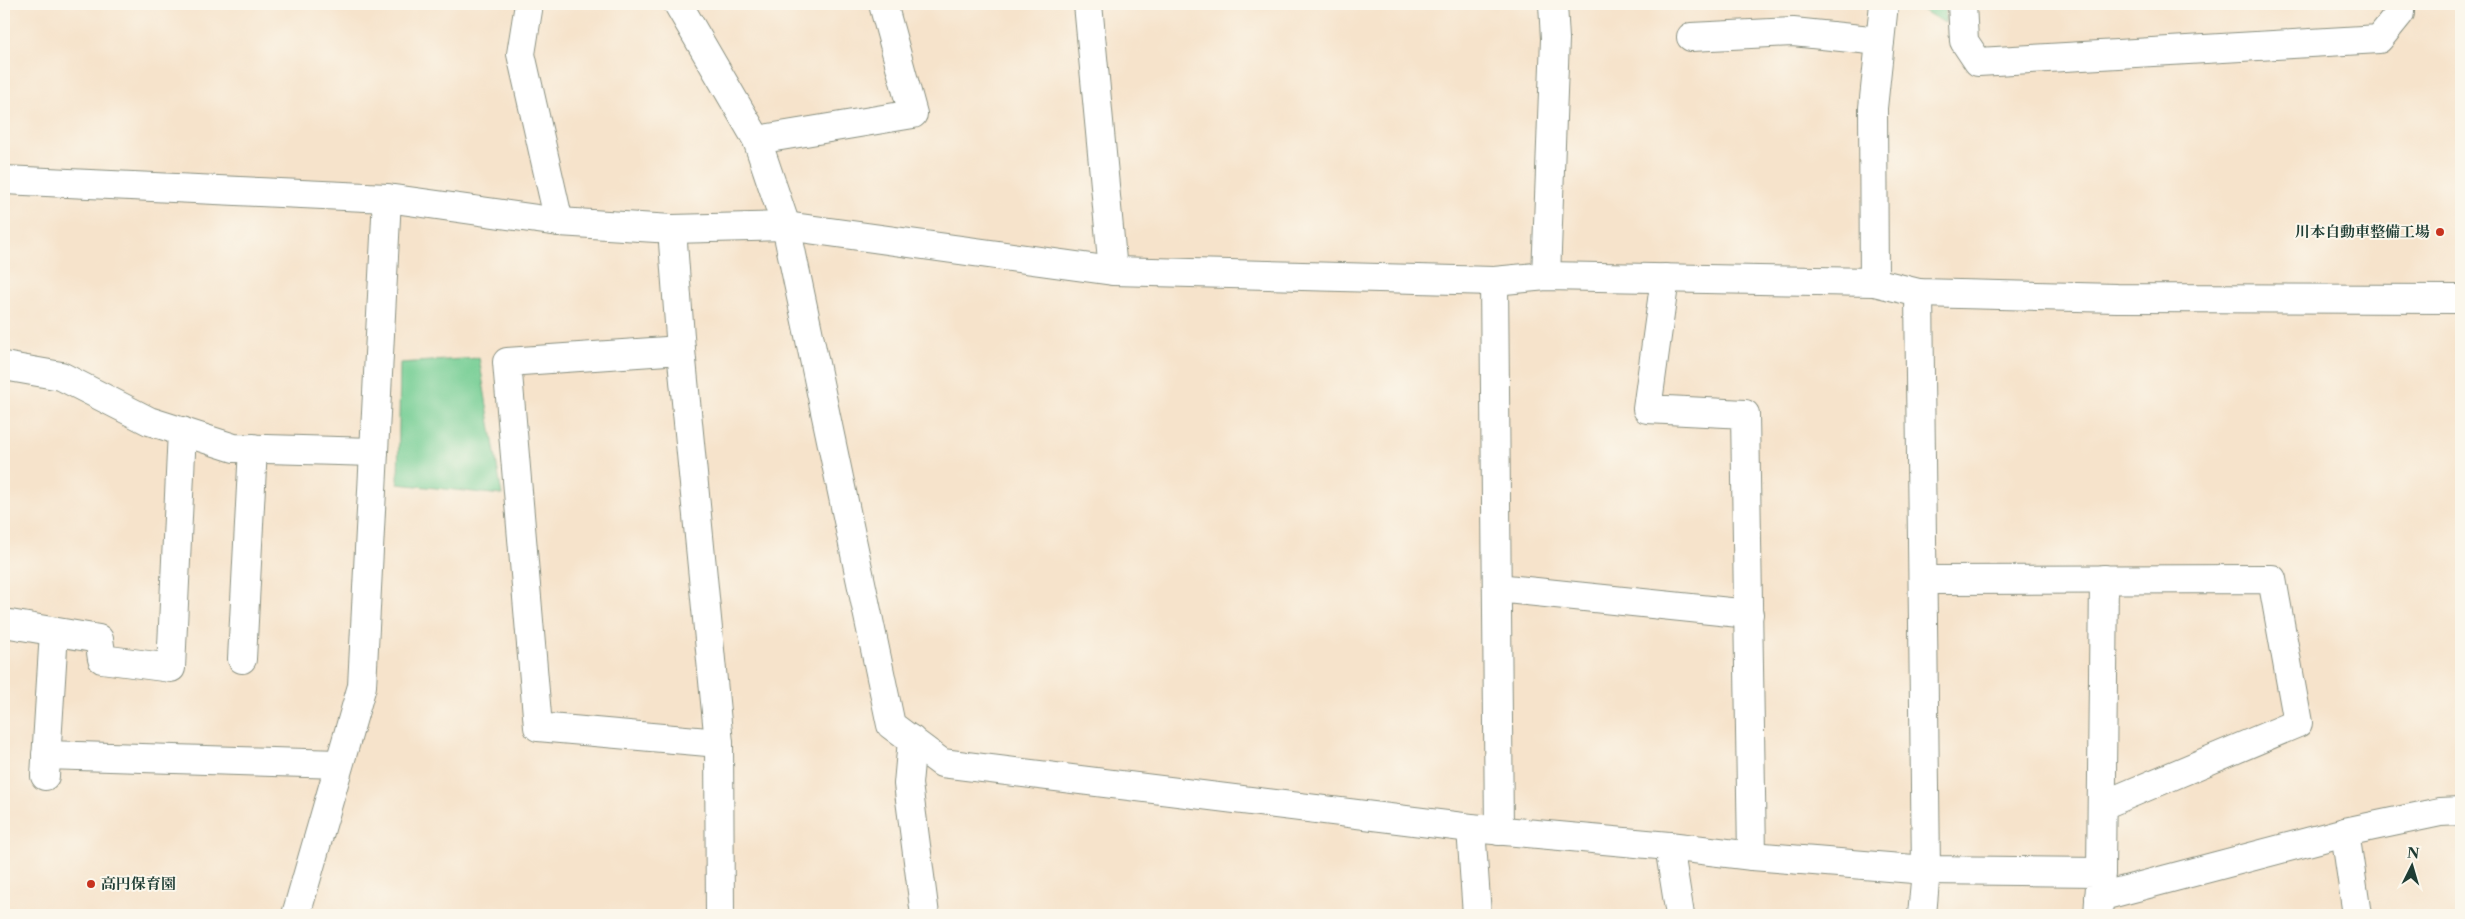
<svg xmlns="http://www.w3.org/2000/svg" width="2465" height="919" font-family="'Libre Caslon Text','Noto Serif JP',serif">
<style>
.green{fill:#76ce94;stroke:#4a8664}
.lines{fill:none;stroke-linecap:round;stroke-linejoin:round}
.street-casing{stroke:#8a9080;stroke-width:30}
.secondary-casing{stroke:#8a9080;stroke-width:30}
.street{stroke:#fff;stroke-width:28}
.secondary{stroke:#fff;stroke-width:28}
.poi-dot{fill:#c8321e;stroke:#fbf7ec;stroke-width:2}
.labels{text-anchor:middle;stroke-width:4;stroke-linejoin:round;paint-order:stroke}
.poi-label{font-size:15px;font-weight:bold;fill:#1f3d34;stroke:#fbf7ec;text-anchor:end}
</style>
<rect width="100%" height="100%" fill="#fbf7ec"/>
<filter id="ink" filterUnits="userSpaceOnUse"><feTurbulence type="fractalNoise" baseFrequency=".02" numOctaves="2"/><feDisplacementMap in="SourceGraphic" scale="10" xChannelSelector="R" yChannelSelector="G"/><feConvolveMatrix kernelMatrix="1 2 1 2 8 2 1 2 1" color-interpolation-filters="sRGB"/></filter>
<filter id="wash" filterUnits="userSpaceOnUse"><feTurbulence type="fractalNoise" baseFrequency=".0096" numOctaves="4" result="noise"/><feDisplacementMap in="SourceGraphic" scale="20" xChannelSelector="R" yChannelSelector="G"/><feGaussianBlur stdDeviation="1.12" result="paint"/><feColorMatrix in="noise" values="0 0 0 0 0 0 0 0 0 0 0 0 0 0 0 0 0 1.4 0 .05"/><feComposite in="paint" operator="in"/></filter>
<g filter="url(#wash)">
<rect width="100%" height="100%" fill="#f6e3cb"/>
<g class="green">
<path d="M1911,4h35l-1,19z"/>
<path d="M479,358l23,137 -104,-11 2,-121z"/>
</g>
</g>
<g filter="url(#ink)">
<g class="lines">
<defs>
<g id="street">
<path d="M529,4l-8,50 38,168"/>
<path d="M678,4l79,136 29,86 105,499 51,38 529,65 198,18 11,69"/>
<path d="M1088,4l25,267"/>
<path d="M1962,4l2,37 14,21 401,-23 21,-26v-9"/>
<path d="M1691,37l102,-5 87,9"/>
<path d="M757,140l156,-26 -30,-110"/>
<path d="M672,229l9,121 38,393 1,172"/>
<path d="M1546,276l9,-237 -2,-35"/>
<path d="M1665,278l-18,131 98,5 7,442"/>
<path d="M1494,281l5,550"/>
<path d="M1874,282l-1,-174 11,-104"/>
<path d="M1919,293l7,577 -4,45"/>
<path d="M681,350l-174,12 31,365 181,16"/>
<path d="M4,366l57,10 88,45 85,27 140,4"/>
<path d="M1923,580l349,-1 26,144 -195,82"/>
<path d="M1497,588l252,26"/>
<path d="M4,623l95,16 3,20 69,9 11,-237"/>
<path d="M242,659l11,-211"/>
<path d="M912,740l-4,44 17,131"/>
<path d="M46,755l293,9"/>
<path d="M45,776l9,-144"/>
<path d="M1471,828l6,87"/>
<path d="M2345,832l12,83"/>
<path d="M1669,846l83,10 174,14 175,2 -3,43"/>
<path d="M2101,872l3,-293"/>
<path d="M2099,897l246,-65 95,-20 21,-1"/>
<path d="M296,915l66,-229 25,-488"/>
</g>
<path id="secondary" d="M4,180l383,18 172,24 113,7 114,-3 327,45 381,10 52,-5 328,6 45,11 198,5 344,1"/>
</defs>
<use href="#street" class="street-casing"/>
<use href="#secondary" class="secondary-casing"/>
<use href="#street" class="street"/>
<use href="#secondary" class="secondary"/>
</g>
</g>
<g class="poi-dot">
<circle cx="2440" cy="232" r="5"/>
<circle cx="91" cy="884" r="5"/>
</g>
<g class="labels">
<g class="poi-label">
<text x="2430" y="237">川本自動車整備工場</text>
<text x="101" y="889" text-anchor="start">高円保育園</text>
</g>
</g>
<rect width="2465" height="919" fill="none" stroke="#fbf7ec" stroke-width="20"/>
<g transform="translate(2412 866) rotate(5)" stroke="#fbf7ec" stroke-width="4" paint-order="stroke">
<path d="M0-4L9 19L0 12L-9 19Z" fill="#1f3d34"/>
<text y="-8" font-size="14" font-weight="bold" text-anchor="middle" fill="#1f3d34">N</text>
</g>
</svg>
